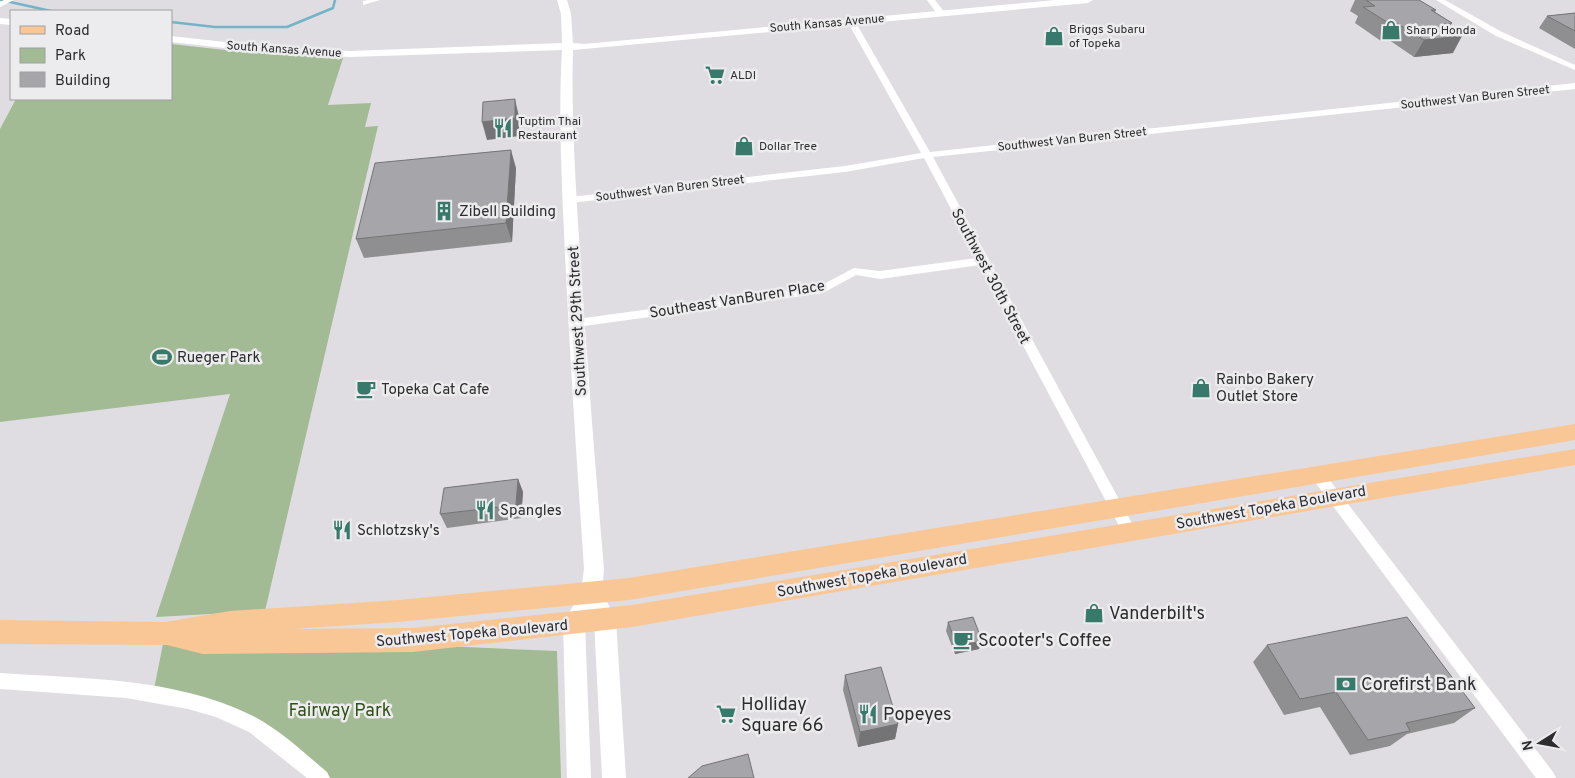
<svg xmlns="http://www.w3.org/2000/svg" width="1575" height="778" font-family="Overpass,sans-serif">
<style>
.green{fill:#a2bb94}
.lines{fill:none;stroke-linecap:round;stroke-linejoin:round}
.stream{stroke:#74b4c6;stroke-width:2.5}
.street{fill:#fff;fill-rule:evenodd}
.secondary{fill:#fff;fill-rule:evenodd}
.primary{fill:#f8c795;fill-rule:evenodd}
.wall{fill:#8f8f92}
.shaded-wall{fill:#747477}
.building{fill:#a6a6aa;stroke:#747477}
.labels{text-anchor:middle;stroke-width:5;stroke-linejoin:round;paint-order:stroke}
.far-street-label{font-size:12px;fill:#2d2c2e;stroke:#ecebee}
.far-poi-label{font-size:12px;fill:#2d2c2e;stroke:#ecebee;text-anchor:start}
.poi-label{font-size:15px;fill:#2d2c2e;stroke:#ecebee;text-anchor:start}
.street-label{font-size:15px;fill:#2d2c2e;stroke:#ecebee}
.near-poi-label{font-size:18px;fill:#2d2c2e;stroke:#ecebee;text-anchor:start}
.near-park-label{font-size:18px;fill:#2e5212;stroke:#ecebee}
</style>
<rect width="100%" height="100%" fill="#dfdde1"/>
<g class="green">
<path d="M171,44l63,7 109,7 -15,47 43,-2 -6,24 13,-1 -113,485 -109,6 74,-223 -230,28v-293l16,-30h155z"/>
<path d="M165,634l392,17 4,127h-246l-67,-55 -95,-29z"/>
</g>
<g class="lines">
<g class="stream">
<path d="M1,0l50,11"/>
<path d="M171,22l44,5h72l46,-19 2,-8"/>
</g>
<g class="street">
<path d="M4,0h10l-14,7v-5z"/>
<path d="M368,0h12l-17,5v-4z"/>
<path d="M927,0h8l10,13 -1,2h-6z"/>
<path d="M1436,0h9l57,32 73,33v5l-79,-34z"/>
<path d="M848,19l7,2 75,131 645,-69v6l-642,68 201,370 2,4 -2,4 -5,2 -5,-2 -144,-270 -100,14 -24,-4 -33,18 -246,34 -6,-4 6,-4 243,-33 34,-18 26,3 97,-13 -53,-100 -79,14 -275,31 -5,-3 5,-3 275,-31 76,-13 -74,-132z"/>
<path d="M1317,469l5,1 231,302 3,6h-20l-224,-300 -2,-4 2,-4z"/>
<path d="M0,673c84,6 173,4 251,42 28,14 52,37 76,57l3,6h-23l-58,-46 -33,-15 -28,-8 -62,-11 -126,-9z"/>
</g>
<g class="secondary">
<path d="M557,0h10l4,14 2,29 11,1 471,-44h38l-5,3 -515,47c-2,68 3,137 7,205 7,105 15,209 24,314l-2,23 14,28 10,158h-24l-8,-157 -3,-7 -6,11 6,153h-24l-4,-154 18,-33 3,-22c-7,-105 -14,-209 -19,-314 -3,-69 -7,-137 -3,-205l-212,7 -71,-3 -108,-12v-6l108,12 71,3 212,-8 -1,-29z"/>
<path d="M0,18l11,1v6l-11,-1z"/>
</g>
<path class="primary" d="M1575,424v16l-946,160 -231,22 -107,7 122,-1 219,-23 943,-156v16l-943,162 -219,25 -210,2 -36,-9 -167,-1v-24l165,2 65,-11 168,-11 231,-22z"/>
</g>
<g class="wall">
<path d="M1355,0h64l17,10 -1,2 17,11 -3,5 4,25 -39,4 -25,-17 -8,1 -26,-18 3,-7 -8,-5z"/>
<path d="M1575,13v36l-36,-21 8,-12z"/>
<path d="M516,168l-4,74 -148,16 -8,-19z"/>
<path d="M518,479l5,13 -2,26 -74,10 -7,-14z"/>
<path d="M948,622l31,27 -24,5 -9,-23z"/>
<path d="M1267,645l208,63 -21,15 -47,11 -17,12 -40,9 -30,-48 -36,8 -31,-53z"/>
<path d="M845,675l53,49 -3,15 -37,8 -15,-57z"/>
</g>
<g class="shaded-wall">
<path d="M1390,24h8l-9,16 -8,1z"/>
<path d="M1462,36l-9,17 -39,4 10,-17z"/>
<path d="M515,99l4,18v19l-32,4 -5,-18z"/>
<path d="M511,150l5,18 -4,74 -6,-19z"/>
<path d="M518,479l5,13 -2,26 -5,-13z"/>
<path d="M982,641l-3,8 -24,5 2,-8z"/>
<path d="M898,724l-3,15 -37,8 2,-15z"/>
</g>
<g class="building">
<path d="M1366,0h53l17,10h-5l21,13 -9,1 19,12 -38,4 -26,-16h-8l-27,-17 12,-1z"/>
<path d="M1575,13v18l-28,-15z"/>
<path d="M515,99v19l-33,4 1,-20z"/>
<path d="M511,150l-5,73 -150,16 19,-76z"/>
<path d="M518,479l-2,26 -76,9 4,-26z"/>
<path d="M973,617l9,24 -25,5 -9,-24z"/>
<path d="M1407,617l68,91 -69,15 4,8 -42,9 -32,-48 -36,7 -33,-54z"/>
<path d="M881,667l17,57 -38,8 -15,-57z"/>
<path d="M748,754l6,24h-66l14,-12z"/>
</g>
<defs>
<symbol id="shop-bare" viewBox="-9 -9 18 18"><path d="M-5-2.5h2.3a2.7 3.5 0 0 1 5.4 0H5L5.5 6h-11ZM-1.5-2.5h3a1.5 2.3 0 0 0-3 0Z" fill="#37796a" stroke="#ecebee" stroke-width="2.5" paint-order="stroke"/></symbol>
<symbol id="supermarket-bare" viewBox="-9 -9 18 18"><path d="M-6-5.5h2.5l.6 2H6L4.5 2H-2.5L-4.4-4H-6ZM-1.5 3.2a1.3 1.3 0 1 0 .1 0ZM3 3.2a1.3 1.3 0 1 0 .1 0Z" fill="#37796a" stroke="#ecebee" stroke-width="2.5" paint-order="stroke"/></symbol>
<symbol id="restaurant-bare" viewBox="-9 -9 18 18"><path d="M-5-6h1v4h1v-4h1v4h1v-4h1v5L-1.5 .5V6h-2V.5L-5-1ZM5-6V6H3V1.5H1.5Q1.5-4 5-6Z" fill="#37796a" stroke="#ecebee" stroke-width="2.5" paint-order="stroke"/></symbol>
<symbol id="building-bare" viewBox="-9 -9 18 18"><path d="M-4-6H4V6H1V3H-1V6H-4ZM-2.5-4.3h1.7v1.8h-1.7ZM.8-4.3h1.7v1.8H.8ZM-2.5-1h1.7V.8h-1.7ZM.8-1h1.7V.8H.8Z" fill="#37796a" stroke="#ecebee" stroke-width="2.5" paint-order="stroke"/></symbol>
<symbol id="stadium-bare" viewBox="-9 -9 18 18"><path d="M0-5a6.5 5 0 1 0 0 10a6.5 5 0 1 0 0-10ZM-3.5-1.8h7v3.6h-7Z" fill="#37796a" stroke="#ecebee" stroke-width="2.5" paint-order="stroke"/></symbol>
<symbol id="cafe-bare" viewBox="-9 -9 18 18"><path d="M-5.5-4.5H6V0H3Q3 3.5 0 3.5H-2.5Q-5.5 3.5-5.5 0ZM3-3.2v2h1.7v-2ZM-6 4.5H4V6H-6Z" fill="#37796a" stroke="#ecebee" stroke-width="2.5" paint-order="stroke"/></symbol>
<symbol id="bank-bare" viewBox="-9 -9 18 18"><path d="M-6-4H6V4H-6ZM0-2.3a2.3 2.3 0 1 0 0 4.6a2.3 2.3 0 1 0 0-4.6Z" fill="#37796a" stroke="#ecebee" stroke-width="2.5" paint-order="stroke"/></symbol>
</defs>
<g fill-rule="evenodd">
<use href="#shop-bare" x="1377" y="16" width="28" height="28"/>
<use href="#shop-bare" x="1040" y="22" width="28" height="28"/>
<use href="#supermarket-bare" x="701" y="61" width="28" height="28"/>
<use href="#restaurant-bare" x="489" y="114" width="28" height="28"/>
<use href="#shop-bare" x="730" y="132" width="28" height="28"/>
<use href="#building-bare" x="430" y="197" width="28" height="28"/>
<use href="#stadium-bare" x="148" y="343" width="28" height="28"/>
<use href="#shop-bare" x="1187" y="374" width="28" height="28"/>
<use href="#cafe-bare" x="352" y="375" width="28" height="28"/>
<use href="#restaurant-bare" x="471" y="496" width="28" height="28"/>
<use href="#restaurant-bare" x="328" y="516" width="28" height="28"/>
<use href="#shop-bare" x="1080" y="599" width="28" height="28"/>
<use href="#cafe-bare" x="949" y="626" width="28" height="28"/>
<use href="#bank-bare" x="1332" y="670" width="28" height="28"/>
<use href="#supermarket-bare" x="712" y="700" width="28" height="28"/>
<use href="#restaurant-bare" x="854" y="700" width="28" height="28"/>
</g>
<g class="labels">
<g class="far-street-label">
<text transform="translate(827 23) rotate(-5)" y="4">South Kansas Avenue</text>
<text transform="translate(284 49) rotate(4)" y="4">South Kansas Avenue</text>
<text transform="translate(1475 97) rotate(-6)" y="4">Southwest Van Buren Street</text>
<text transform="translate(1072 139) rotate(-6)" y="4">Southwest Van Buren Street</text>
<text transform="translate(670 188) rotate(-7)" y="4">Southwest Van Buren Street</text>
</g>
<g class="far-poi-label">
<text x="1069" y="33">Briggs Subaru<tspan x="1069" dy="14">of Topeka</tspan></text>
<text x="1406" y="34">Sharp Honda</text>
<text x="730" y="79">ALDI</text>
<text x="518" y="125">Tuptim Thai<tspan x="518" dy="14">Restaurant</tspan></text>
<text x="759" y="150">Dollar Tree</text>
</g>
<g class="poi-label">
<text x="459" y="216">Zibell Building</text>
<text x="177" y="362">Rueger Park</text>
<text x="1216" y="384">Rainbo Bakery<tspan x="1216" dy="17">Outlet Store</tspan></text>
<text x="381" y="394">Topeka Cat Cafe</text>
<text x="500" y="515">Spangles</text>
<text x="357" y="535">Schlotzsky's</text>
</g>
<g class="street-label">
<text transform="translate(991 276) rotate(62)" y="5">Southwest 30th Street</text>
<text transform="translate(737 299) rotate(-9)" y="5">Southeast VanBuren Place</text>
<text transform="translate(577 321) rotate(-93)" y="5">Southwest 29th Street</text>
<text transform="translate(1271 507) rotate(-10)" y="5">Southwest Topeka Boulevard</text>
<text transform="translate(872 575) rotate(-10)" y="5">Southwest Topeka Boulevard</text>
<text transform="translate(472 633) rotate(-5)" y="5">Southwest Topeka Boulevard</text>
</g>
<g class="near-poi-label">
<text x="1109" y="619">Vanderbilt's</text>
<text x="978" y="646">Scooter's Coffee</text>
<text x="1361" y="690">Corefirst Bank</text>
<text x="741" y="710">Holliday<tspan x="741" dy="21">Square 66</tspan></text>
<text x="883" y="720">Popeyes</text>
</g>
<g class="near-park-label">
<text x="340" y="716">Fairway Park</text>
</g>
</g>
<rect x="10" y="10" width="162" height="90" fill="#ecebee" stroke="#a09fa1"/>
<rect x="20" y="26" width="25" height="8" fill="#f8c795" stroke="#a09fa1"/>
<text x="55" y="35" font-size="15" fill="#2d2c2e">Road</text>
<rect x="20" y="48" width="25" height="15" fill="#a2bb94" stroke="#a09fa1"/>
<text x="55" y="60" font-size="15" fill="#2d2c2e">Park</text>
<rect x="20" y="72" width="25" height="15" fill="#a6a6aa" stroke="#a09fa1"/>
<text x="55" y="85" font-size="15" fill="#2d2c2e">Building</text>
<g transform="translate(1540 743) rotate(259)" stroke="#ecebee" stroke-width="4" paint-order="stroke">
<path d="M0-4L9 19L0 12L-9 19Z" fill="#2d2c2e"/>
<text y="-8" font-size="14" font-weight="bold" text-anchor="middle" fill="#2d2c2e">N</text>
</g>
</svg>
